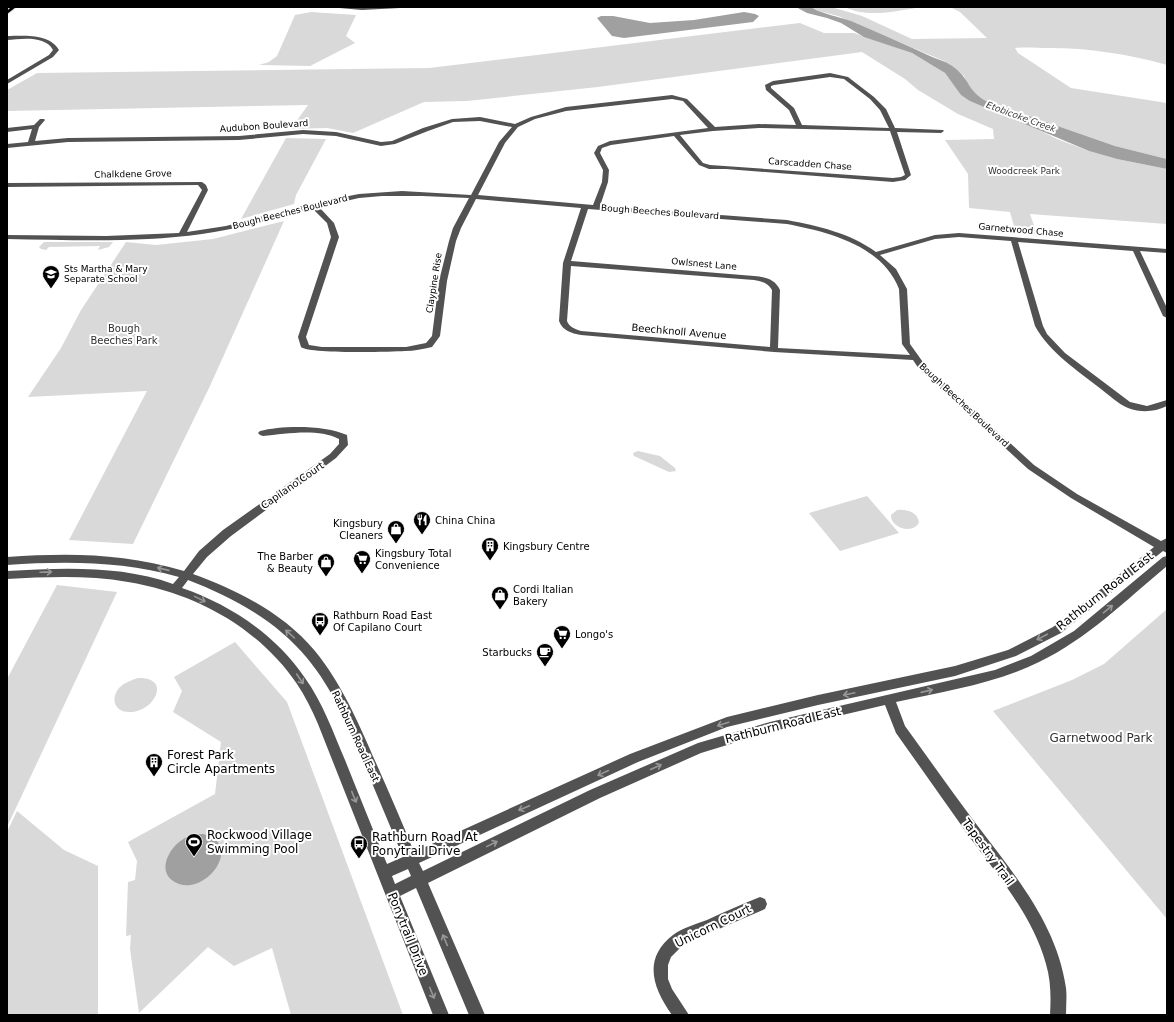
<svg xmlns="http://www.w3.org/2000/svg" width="1174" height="1022" font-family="'DejaVu Sans',sans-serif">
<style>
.green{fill:#d9d9d9}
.water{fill:#a0a0a0}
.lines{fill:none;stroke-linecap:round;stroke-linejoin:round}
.major-casing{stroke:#dbdbdb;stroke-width:2}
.minor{fill:#525252;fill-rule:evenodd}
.major{fill:#000;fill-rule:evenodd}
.oneway{stroke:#979797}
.labels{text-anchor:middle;stroke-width:4;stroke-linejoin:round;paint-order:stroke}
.far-water-label{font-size:9px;font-style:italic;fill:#414141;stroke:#fff}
.far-street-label{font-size:9px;fill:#000;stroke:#fff}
.far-park-label{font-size:9px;fill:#303030;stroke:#fff}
.far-poi-label{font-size:9px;fill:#000;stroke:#fff;text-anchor:start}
.park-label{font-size:10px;fill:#303030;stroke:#fff}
.street-label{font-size:10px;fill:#000;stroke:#fff}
.poi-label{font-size:10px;fill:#000;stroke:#fff;text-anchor:start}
.near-street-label{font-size:12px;fill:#000;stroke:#fff}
.near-park-label{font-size:12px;fill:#303030;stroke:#fff}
.near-poi-label{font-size:12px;fill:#000;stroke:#fff;text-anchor:start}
</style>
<rect width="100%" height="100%" fill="#fff"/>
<g class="green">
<path d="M812,7h19l31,9 50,23 75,-1 -27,-26 -10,-5h217v58c-39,-11 -78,-17 -118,-17 -11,0 -23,-1 -34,0l3,5 53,35 96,15v56l-52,-13 -129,-45 -10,-6 -8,-9 -4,-10 -9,-8 -11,-7 -106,-45 -23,-6z"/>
<path d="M845,7h78c-24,3 -55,12 -78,0z"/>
<path d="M311,12l45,3 -10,21 9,7 -45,23 -51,-1 10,-3 8,-6 18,-41z"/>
<path d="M800,23l24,10h30l58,20 33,20 12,16 100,50 32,12 28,8 50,10v55l-137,-10 7,20 -21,-1 -6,-21 -41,-4 -1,-34 -23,-34 49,-1 -1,-10 -35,-15 -40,-24 -13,-11 -43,-27 -264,35 -131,14 -43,1 -71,31 -26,-5 -36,1 17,-24 -301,6v-21l30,-17 392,-5z"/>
<path d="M286,138l40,1 -30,56 -2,9 -53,15z"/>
<path d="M284,221l-74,165 -77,158 -64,-4 78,-149 -119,6 33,-49 20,-38 45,-68 30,3 57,-6z"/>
<path d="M44,242h69l-4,5 -11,3 2,-4 -51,1 -3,3 -5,-1 -2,-2z"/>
<path d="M638,451l22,5 15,12 1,3 -7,1 -35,-16 -1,-3z"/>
<path d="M867,496l32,37 -59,18 -31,-38z"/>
<path d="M897,510c10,-1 20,2 22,12 -5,13 -29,6 -28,-7z"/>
<path d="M57,585l60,7 -110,235v-148z"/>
<path d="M1167,609v310l-174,-208 79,-31 32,-16z"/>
<path d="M235,642l52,60 116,313h-112l-19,-67 -38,18 -26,-19 -69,66 -9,-64 1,-14 -5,1 2,-54 7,-2 2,-19 -9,-19 87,-48 6,-52 -48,-30 9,-21 -8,-14z"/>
<path d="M138,678c35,-1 16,35 -9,34 -14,0 -19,-13 -10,-24 5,-5 12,-8 19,-10z"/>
<path d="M17,811l47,39 34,16v149h-91v-183z"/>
</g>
<g class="water">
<path d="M796,7h16c3,5 31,11 39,14 27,12 54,23 79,35 9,4 18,6 25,12 15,12 12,22 31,33l129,45 52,13v10l-50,-10 -28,-8 -119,-50 -9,-6 -16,-22 -33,-20 -48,-16 -23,-14 -14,-5 -20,-5z"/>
<path d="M744,12l11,2 4,2 -6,6 -129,16 -12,-2 -15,-18 4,-2h12l37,7 44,-3z"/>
<path d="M203,834c41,10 4,60 -24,50 -25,-9 -11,-37 6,-46 6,-3 12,-4 18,-4z"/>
</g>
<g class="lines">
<defs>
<path id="major" d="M11,7h5l-9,7v-3z"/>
</defs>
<use href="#major" class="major-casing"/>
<g class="minor">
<path d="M328,7h74l-2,1 -38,2z"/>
<path d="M7,36c17,0 42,-3 52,14l-6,7 -46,27v-4l42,-25 4,-5c-8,-15 -32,-11 -46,-10z"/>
<path d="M830,73l18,4 26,20 12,12 9,19 48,2 1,1 -3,2 -44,-1 14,43 -6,5 -12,2 -167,-13h-17l-10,-4 -25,-29 -63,9 -9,3 -2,5 9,17 -1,12 -8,24 187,14c31,6 63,13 89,32l59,-17 24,-2 208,16v4l-27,-2 27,57v10l-4,-2 -30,-65 -115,-9 25,84 4,8 18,19 65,49 17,4 20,-6v6c-13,6 -25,7 -39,2 -10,-4 -19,-13 -27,-19 -24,-19 -51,-36 -66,-63l-24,-85 -52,-4 -24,2 -55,16 16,14 11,20 3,55 15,21 109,100 43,29 84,47 6,-3v15l-4,-2 -102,82 -45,23 -61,20 -137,29 -91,22 -89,35 -219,101 4,8 167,-81 108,-47 72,-21 225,-52 36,-14 43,-25 89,-74 4,-1v10c-41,34 -80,73 -128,96 -44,22 -95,29 -143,40l9,24c24,33 47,66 72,99 37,49 80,99 89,163 1,9 0,18 0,27h-16c1,-17 1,-34 -4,-51 -13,-47 -46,-86 -75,-125 -25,-35 -50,-71 -75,-106l-11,-28 -115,27 -69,21 -101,45 -172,85 57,132h-16l-53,-127 -16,8 49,119h-16l-115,-291c-6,-14 -13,-28 -21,-40 -39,-57 -102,-91 -169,-102 -40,-7 -81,-5 -121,-3v-8c54,-3 114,-6 166,13l6,-7c-57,-16 -113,-16 -172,-12v-8c63,-4 115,-4 177,14l15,-20 24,-21 107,-76 9,-10v-5c-22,-11 -53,-5 -76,-3l-3,-1 -2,-2 2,-2c22,-6 66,-6 87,4l1,10 -12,13 -105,78 -24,21 -14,17c46,17 90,39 122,77 27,33 44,73 61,112 13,29 26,59 38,89l216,-98 97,-37 91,-22 137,-29 53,-16 45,-23 101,-80 -83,-49 -43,-29 -109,-100 -6,-9 -139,-8 -193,-17c-10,-2 -18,-4 -22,-14l4,-58 18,-55 -105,-9 -15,29 -5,13 -9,40 -7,55 -8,11c-9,2 -18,4 -27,4 -16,1 -96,3 -104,-4l-3,-10 33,-100 -4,-14 -15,-15c-36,10 -72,21 -110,26 -64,9 -130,6 -195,5v-4l99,1 73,-3 23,-43 -4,-5 -191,2v-4l195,-1 4,3 2,5 -21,42 39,-6 87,-23 46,-9 43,-3 69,4 28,-53 13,-15 -32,-6 -27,1 -25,9 -33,13 -14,2 -45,-10 -33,-2 -64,6 -171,2 -61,6v-4l21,-2 4,-13 -25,3v-4l27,-3 6,-6h4l1,1 -6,7 -4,14 33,-3 171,-2 64,-6 33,2 45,10 11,-1 31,-13 29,-9 28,-2 35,7 16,-7 35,-10 106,-12 15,4 28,28 44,-3 37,1 -7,-15 -23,-20 -1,-5 8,-4zM830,77l14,2 26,20 10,11 9,18 -87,-3 -8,-17 -23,-20v-2l3,-1zM672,99l11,2 25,27 -98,13 -12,5 -4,7 9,17 -1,12 -9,23 -115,-10 27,-52 13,-16 17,-8 31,-8zM759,128l131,3 15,44 -4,2 -8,1 -183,-13 -7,-2 -23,-28 33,-4zM382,196h40l47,2 -16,30 -4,13 -10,40 -7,55 -6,7 -20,4h-84l-13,-2 -3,-8 33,-100 -5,-14 -15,-16 40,-9zM588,209l199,15c41,8 95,21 112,65l3,55 8,11 -132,-7 2,-58c-5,-11 -15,-13 -26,-14l-183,-15zM571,266l183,14c7,1 14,3 18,10l-2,57 -189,-16c-6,-2 -12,-4 -14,-10zM188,580c44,17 88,40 119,78 26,31 41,69 57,106 13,31 26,62 39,93l-16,7c-14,-34 -28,-69 -42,-104 -12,-28 -22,-57 -40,-82 -29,-43 -74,-73 -123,-90zM408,869l3,7 -16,8 -3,-8z"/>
<path d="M760,897l5,2 2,5 -2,5 -81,35 -13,13 -3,8v14l4,10 17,26h-17c-19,-27 -30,-56 1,-80 9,-7 23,-11 34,-15 17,-8 35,-16 53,-23z"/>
</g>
<use href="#major" class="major"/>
</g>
<defs><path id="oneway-shaft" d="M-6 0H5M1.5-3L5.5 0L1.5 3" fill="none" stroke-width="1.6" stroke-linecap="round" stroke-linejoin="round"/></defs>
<g class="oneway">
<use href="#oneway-shaft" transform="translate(163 569) rotate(-167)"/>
<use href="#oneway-shaft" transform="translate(46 572) rotate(-2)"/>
<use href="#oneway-shaft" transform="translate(200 599) rotate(26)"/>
<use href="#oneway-shaft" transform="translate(1108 609) rotate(-40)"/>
<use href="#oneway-shaft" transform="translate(290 634) rotate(-138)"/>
<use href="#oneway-shaft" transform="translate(1042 637) rotate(152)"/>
<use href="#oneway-shaft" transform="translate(300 679) rotate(56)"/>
<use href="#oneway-shaft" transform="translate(927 691) rotate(-13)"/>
<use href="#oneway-shaft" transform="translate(849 694) rotate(168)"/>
<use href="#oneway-shaft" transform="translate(723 724) rotate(162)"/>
<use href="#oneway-shaft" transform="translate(656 767) rotate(-24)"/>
<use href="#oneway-shaft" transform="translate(603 773) rotate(155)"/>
<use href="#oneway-shaft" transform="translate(354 797) rotate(68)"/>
<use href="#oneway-shaft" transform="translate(524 808) rotate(157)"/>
<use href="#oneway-shaft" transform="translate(492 844) rotate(-26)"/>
<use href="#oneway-shaft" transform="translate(445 940) rotate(-113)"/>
<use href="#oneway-shaft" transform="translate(432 993) rotate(68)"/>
</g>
<defs>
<symbol id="school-pin" viewBox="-11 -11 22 30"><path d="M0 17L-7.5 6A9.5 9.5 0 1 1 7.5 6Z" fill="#000" stroke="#fff"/><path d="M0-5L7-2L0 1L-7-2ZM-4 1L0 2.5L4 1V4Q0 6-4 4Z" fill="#fff"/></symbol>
<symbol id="restaurant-pin" viewBox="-11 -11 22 30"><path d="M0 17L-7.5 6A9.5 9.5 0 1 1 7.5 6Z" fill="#000" stroke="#fff"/><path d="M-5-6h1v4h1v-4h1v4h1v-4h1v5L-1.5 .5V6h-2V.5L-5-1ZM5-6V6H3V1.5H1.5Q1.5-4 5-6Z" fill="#fff"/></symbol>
<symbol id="shop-pin" viewBox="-11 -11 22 30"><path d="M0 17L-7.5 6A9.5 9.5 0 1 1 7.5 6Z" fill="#000" stroke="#fff"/><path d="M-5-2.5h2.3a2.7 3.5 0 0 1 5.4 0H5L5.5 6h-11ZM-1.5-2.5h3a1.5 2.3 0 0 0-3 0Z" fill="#fff"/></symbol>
<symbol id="building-pin" viewBox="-11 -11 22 30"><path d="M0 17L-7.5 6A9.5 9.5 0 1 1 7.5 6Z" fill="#000" stroke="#fff"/><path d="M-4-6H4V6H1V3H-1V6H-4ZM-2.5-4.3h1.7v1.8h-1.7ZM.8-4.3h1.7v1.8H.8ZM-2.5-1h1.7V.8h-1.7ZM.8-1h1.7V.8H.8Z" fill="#fff"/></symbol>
<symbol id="supermarket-pin" viewBox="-11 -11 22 30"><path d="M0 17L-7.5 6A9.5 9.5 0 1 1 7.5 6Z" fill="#000" stroke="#fff"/><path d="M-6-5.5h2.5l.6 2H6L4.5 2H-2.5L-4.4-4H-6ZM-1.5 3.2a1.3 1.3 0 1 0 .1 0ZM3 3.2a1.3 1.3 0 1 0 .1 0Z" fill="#fff"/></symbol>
<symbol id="bus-pin" viewBox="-11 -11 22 30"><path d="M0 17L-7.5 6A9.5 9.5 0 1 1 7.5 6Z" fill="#000" stroke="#fff"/><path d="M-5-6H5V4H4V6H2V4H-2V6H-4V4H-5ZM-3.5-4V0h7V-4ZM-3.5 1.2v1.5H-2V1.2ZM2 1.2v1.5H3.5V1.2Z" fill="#fff"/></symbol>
<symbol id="cafe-pin" viewBox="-11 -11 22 30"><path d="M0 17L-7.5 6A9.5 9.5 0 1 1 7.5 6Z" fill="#000" stroke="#fff"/><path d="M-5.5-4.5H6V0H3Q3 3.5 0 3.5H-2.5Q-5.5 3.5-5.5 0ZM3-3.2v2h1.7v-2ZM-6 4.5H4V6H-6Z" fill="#fff"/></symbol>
<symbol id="stadium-pin" viewBox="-11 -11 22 30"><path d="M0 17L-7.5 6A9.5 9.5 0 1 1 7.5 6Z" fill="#000" stroke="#fff"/><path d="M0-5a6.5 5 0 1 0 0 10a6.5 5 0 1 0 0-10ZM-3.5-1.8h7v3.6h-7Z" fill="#fff"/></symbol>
</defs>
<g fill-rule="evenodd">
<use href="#school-pin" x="41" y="264" width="20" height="27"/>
<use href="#restaurant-pin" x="412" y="510" width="20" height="27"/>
<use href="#shop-pin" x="386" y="519" width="20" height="27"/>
<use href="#building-pin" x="480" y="536" width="20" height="27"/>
<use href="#supermarket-pin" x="352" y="549" width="20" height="27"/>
<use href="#shop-pin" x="316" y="552" width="20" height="27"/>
<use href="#shop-pin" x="490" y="585" width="20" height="27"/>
<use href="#bus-pin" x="310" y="611" width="20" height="27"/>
<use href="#supermarket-pin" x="552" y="624" width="20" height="27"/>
<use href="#cafe-pin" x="535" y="642" width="20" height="27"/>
<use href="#building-pin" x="144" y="752" width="20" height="27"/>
<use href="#stadium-pin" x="184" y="832" width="20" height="27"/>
<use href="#bus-pin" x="349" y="834" width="20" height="27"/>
</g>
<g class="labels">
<g class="far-water-label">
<text transform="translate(1021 117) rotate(20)" y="3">Etobicoke Creek</text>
</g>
<g class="far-street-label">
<text transform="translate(264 126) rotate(-4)" y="3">Audubon Boulevard</text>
<text transform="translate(810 164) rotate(4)" y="3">Carscadden Chase</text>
<text transform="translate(133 174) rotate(-1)" y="3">Chalkdene Grove</text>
<text transform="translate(290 212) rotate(-14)" y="3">Bough Beeches Boulevard</text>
<text transform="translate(660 212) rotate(4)" y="3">Bough Beeches Boulevard</text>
<text transform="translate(1021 230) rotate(5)" y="3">Garnetwood Chase</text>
<text transform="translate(704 264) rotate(5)" y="3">Owlsnest Lane</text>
<text transform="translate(434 283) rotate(-81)" y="3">Claypine Rise</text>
<text transform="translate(964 405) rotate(43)" y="3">Bough Beeches Boulevard</text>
</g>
<g class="far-park-label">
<text x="1024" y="174">Woodcreek Park</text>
</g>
<g class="far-poi-label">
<text x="64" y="272">Sts Martha &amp; Mary<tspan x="64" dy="10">Separate School</tspan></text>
</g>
<g class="park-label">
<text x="124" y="332">Bough<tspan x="124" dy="12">Beeches Park</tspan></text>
</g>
<g class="street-label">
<text transform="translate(679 331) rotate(5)" y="4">Beechknoll Avenue</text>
<text transform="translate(292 485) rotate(-35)" y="4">Capilano Court</text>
<text transform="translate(356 736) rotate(65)" y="4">Rathburn Road East</text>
</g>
<g class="poi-label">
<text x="435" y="524">China China</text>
<text x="383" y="527" text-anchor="end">Kingsbury<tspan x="383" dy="12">Cleaners</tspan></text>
<text x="503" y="550">Kingsbury Centre</text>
<text x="375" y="557">Kingsbury Total<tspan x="375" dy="12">Convenience</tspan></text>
<text x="313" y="560" text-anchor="end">The Barber<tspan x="313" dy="12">&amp; Beauty</tspan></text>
<text x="513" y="593">Cordi Italian<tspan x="513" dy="12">Bakery</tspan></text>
<text x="333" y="619">Rathburn Road East<tspan x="333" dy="12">Of Capilano Court</tspan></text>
<text x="575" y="638">Longo's</text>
<text x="532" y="656" text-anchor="end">Starbucks</text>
</g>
<g class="near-street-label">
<text transform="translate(1105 591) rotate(-38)" y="4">Rathburn Road East</text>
<text transform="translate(783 725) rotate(-14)" y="4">Rathburn Road East</text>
<text transform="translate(988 852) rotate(54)" y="4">Tapestry Trail</text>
<text transform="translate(713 926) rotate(-26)" y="4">Unicorn Court</text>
<text transform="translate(408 934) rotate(68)" y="4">Ponytrail Drive</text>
</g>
<g class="near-park-label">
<text x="1101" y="742">Garnetwood Park</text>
</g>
<g class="near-poi-label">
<text x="167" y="759">Forest Park<tspan x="167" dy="14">Circle Apartments</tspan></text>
<text x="207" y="839">Rockwood Village<tspan x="207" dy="14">Swimming Pool</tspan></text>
<text x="372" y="841">Rathburn Road At<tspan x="372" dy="14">Ponytrail Drive</tspan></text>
</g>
</g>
<rect width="1174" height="1022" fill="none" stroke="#000000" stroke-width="16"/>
</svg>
